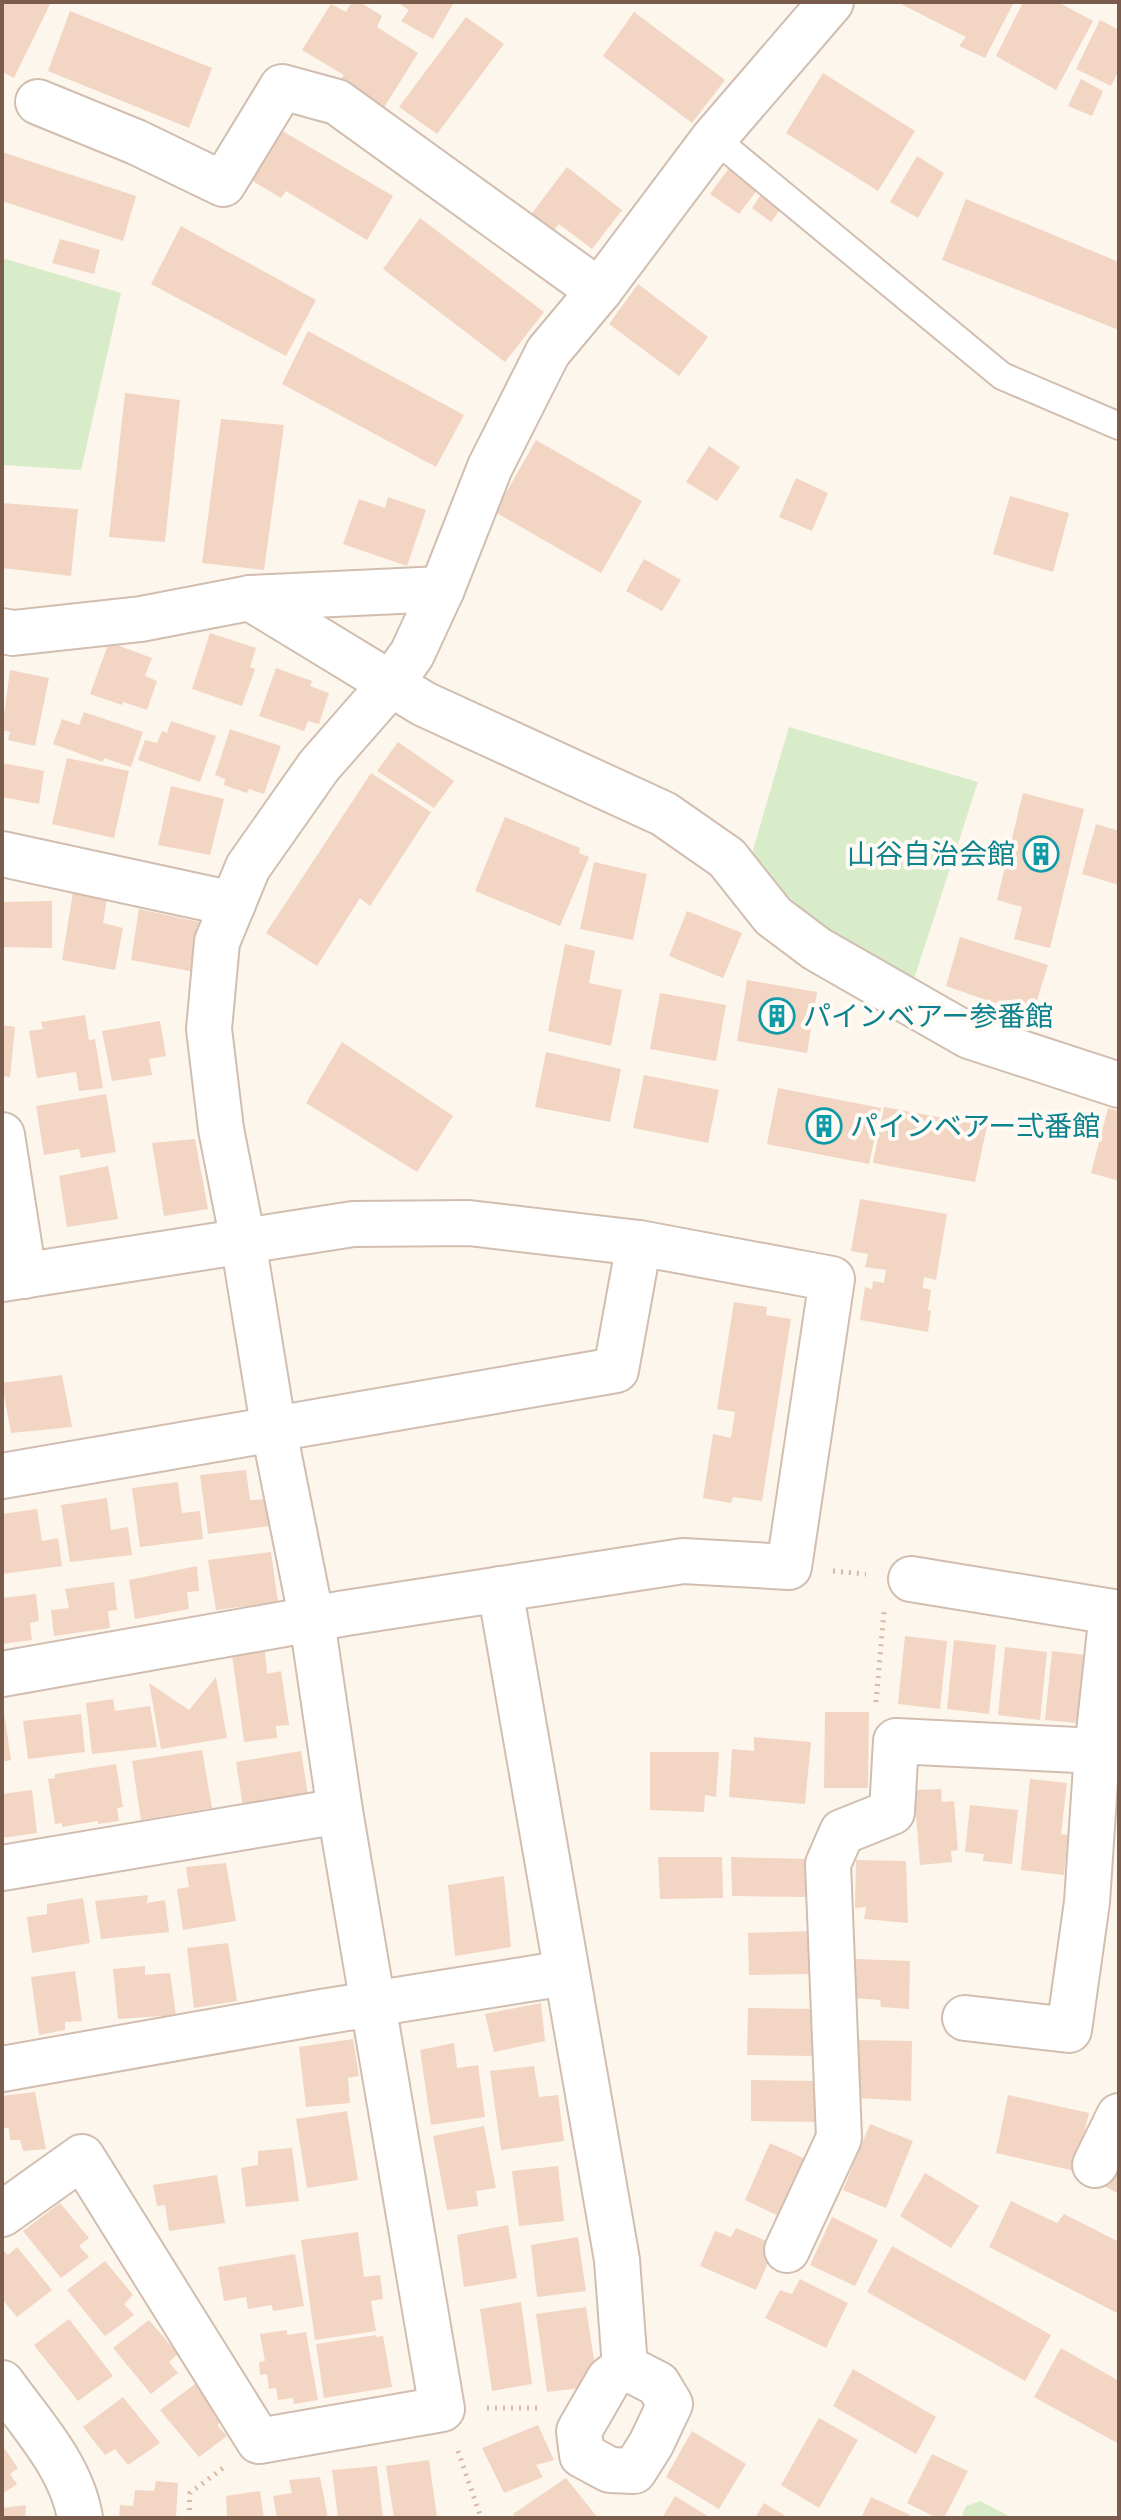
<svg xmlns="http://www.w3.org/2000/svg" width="1121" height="2520" font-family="'Nunito Sans','Noto Sans JP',sans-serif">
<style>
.green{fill:#d8ecc9}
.building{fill:#f3d5c3}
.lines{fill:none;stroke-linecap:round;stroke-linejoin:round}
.service-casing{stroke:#d1beb0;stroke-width:30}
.minor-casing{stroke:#d1beb0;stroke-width:48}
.path{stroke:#d9b8a5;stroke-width:5;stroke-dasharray:2 6;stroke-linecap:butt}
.service{stroke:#fff;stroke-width:26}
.minor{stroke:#fff;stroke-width:44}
.labels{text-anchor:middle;stroke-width:8;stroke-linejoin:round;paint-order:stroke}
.culture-label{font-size:28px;fill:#0d838f;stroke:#fffaf3;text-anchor:start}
</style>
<rect width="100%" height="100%" fill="#fdf6ec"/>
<g class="green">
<path d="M2,258l119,35 -40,177 -79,-5z"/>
<path d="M789,727l189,55 -64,197 -85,-44 -79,-75z"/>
<path d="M980,2501l33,17h-52l5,-12z"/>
</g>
<g class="building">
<path d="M2,2h49l-37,76 -12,-6z"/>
<path d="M352,2h8l22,14 -5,11 41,26 -38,61 -44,-28 8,-11 -42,-25 29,-46 15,8z"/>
<path d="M403,2h51l-21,37 -32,-18 8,-11 -8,-5z"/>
<path d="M897,2h117l-29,56 -26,-12 7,-9z"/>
<path d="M1023,2h35l35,19 -37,69 -60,-34z"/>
<path d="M70,11l142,57 -23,60 -141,-57z"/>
<path d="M634,12l91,68 -33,43 -89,-67z"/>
<path d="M466,17l38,27 -67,90 -38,-27z"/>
<path d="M1100,20l19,10v40l-8,16 -35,-17z"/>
<path d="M823,73l92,58 -37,60 -92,-58z"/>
<path d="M1081,79l22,12 -11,25 -24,-10z"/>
<path d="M279,129l114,67 -26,44 -81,-49 -5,7 -33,-20z"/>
<path d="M2,152l134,44 -13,45 -121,-40z"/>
<path d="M917,156l27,17 -26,45 -28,-16z"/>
<path d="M732,164l29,21 -22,29 -29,-20z"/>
<path d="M567,167l55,43 -30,39 -33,-25 -7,8 -23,-15z"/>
<path d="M764,190l21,13 -14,19 -19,-14z"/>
<path d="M966,199l153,63v68l-177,-70z"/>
<path d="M420,218l124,94 -39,50 -122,-93z"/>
<path d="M181,226l135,74 -30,56 -135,-72z"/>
<path d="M60,239l40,11 -6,24 -42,-11z"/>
<path d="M638,284l70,53 -29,39 -70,-52z"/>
<path d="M308,331l156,84 -28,52 -154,-83z"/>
<path d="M125,393l55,7 -15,142 -56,-5z"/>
<path d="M221,419l63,6 -20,145 -62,-7z"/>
<path d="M536,440l106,61 -41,72 -106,-61z"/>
<path d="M709,446l31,21 -23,34 -31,-19z"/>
<path d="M796,478l32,15 -16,38 -33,-14z"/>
<path d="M1010,496l59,17 -16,59 -60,-18z"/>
<path d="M388,497l38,13 -19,56 -64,-22 16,-45 26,9z"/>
<path d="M2,503l76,6 -7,67 -69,-8z"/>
<path d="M644,559l37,21 -19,31 -36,-20z"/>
<path d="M210,633l46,15 -6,19 5,2 -13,37 -50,-17z"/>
<path d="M109,642l43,16 -7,18 12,5 -10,29 -24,-8 -1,3 -32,-11z"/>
<path d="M276,668l36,13 -2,5 19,7 -10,31 -11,-3 -4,10 -45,-15z"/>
<path d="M10,670l39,8 -14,68 -27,-6 2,-8 -8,-2z"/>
<path d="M84,712l59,20 -12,35 -27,-9 -1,4 -50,-18 9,-25 17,6z"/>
<path d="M171,721l45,15 -16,46 -62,-22 7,-20 12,3 5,-12 5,2z"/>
<path d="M230,729l51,17 -17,48 -15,-5 -2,4 -23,-8 1,-6 -10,-4z"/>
<path d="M398,742l56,39 -20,27 -57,-37z"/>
<path d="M67,758l62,13 -15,67 -62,-14z"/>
<path d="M2,763l42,8 -5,33 -37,-7z"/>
<path d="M371,773l60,39 -61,94 -10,-8 -43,68 -51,-33z"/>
<path d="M171,786l53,13 -14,56 -52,-10z"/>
<path d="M1023,793l61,16 -34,139 -36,-9 8,-32 -25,-7z"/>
<path d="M505,817l75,31 -1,5 10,4 -29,69 -85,-35z"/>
<path d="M1096,824l23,7v54l-37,-11z"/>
<path d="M594,862l53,12 -14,66 -53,-11z"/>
<path d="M73,892l34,6 -4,25 20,5 -8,42 -53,-10z"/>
<path d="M52,901v47l-50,-1v-45z"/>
<path d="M139,909l65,14 -9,49 -64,-12z"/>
<path d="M687,911l55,22 -19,45 -54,-22z"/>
<path d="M960,937l88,28 -16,51 -86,-30z"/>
<path d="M565,944l30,7 -6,32 33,7 -11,56 -63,-15z"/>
<path d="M747,980l70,12 -10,61 -70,-12z"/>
<path d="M660,993l66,12 -10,56 -66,-12z"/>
<path d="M85,1015l4,25 6,-1 8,49 -24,3 -3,-19 -39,6 -8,-47 14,-2 -2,-7z"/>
<path d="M160,1021l6,35 -17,3 3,16 -40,6 -10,-50z"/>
<path d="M2,1025l13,2 -5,50 -8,-1z"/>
<path d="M342,1042l111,74 -36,56 -111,-69z"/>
<path d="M546,1052l75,17 -11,53 -75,-15z"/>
<path d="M644,1075l75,15 -11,53 -75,-15z"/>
<path d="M778,1088l103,20 -12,56 -102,-20z"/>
<path d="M106,1094l10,58 -35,6 -2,-9 -35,6 -8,-49z"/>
<path d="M884,1107l103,19 -12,56 -102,-19z"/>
<path d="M1108,1108l11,3v70l-28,-8z"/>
<path d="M195,1139l13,70 -44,7 -12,-73z"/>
<path d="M108,1166l10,53 -51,8 -8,-51z"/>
<path d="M860,1199l87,15 -11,66 -12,-3 -1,11 8,2 -3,20 3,1 -3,21 -68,-12 5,-33 7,2 1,-8 11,2 2,-13 -21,-3 3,-13 -17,-3z"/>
<path d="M734,1302l33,5 -1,8 25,4 -29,182 -29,-4 -2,6 -28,-5 10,-64 18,4 4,-26 -18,-3z"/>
<path d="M62,1375l10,52 -61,6 -9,-50z"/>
<path d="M246,1470l4,30 17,-1 3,27 -62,8 -8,-59z"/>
<path d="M178,1482l4,31 18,-2 3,28 -63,8 -8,-59z"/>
<path d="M107,1498l4,32 17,-3 4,28 -62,7 -9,-57z"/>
<path d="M37,1509l5,32 16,-3 4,28 -60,8v-60z"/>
<path d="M271,1552l7,50 -62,8 -8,-50z"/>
<path d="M197,1566l2,25 -12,1 2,17 -54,10 -6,-39z"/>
<path d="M114,1582l3,28 -9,1 2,17 -56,8 -3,-26 18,-2 -4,-19z"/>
<path d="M36,1594l3,27 -9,2 2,17 -30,4v-46z"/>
<path d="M905,1636l42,5 -7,68 -42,-5z"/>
<path d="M954,1640l42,5 -7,69 -42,-5z"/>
<path d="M1005,1647l42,5 -7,68 -42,-5z"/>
<path d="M265,1651l2,23 14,-3 8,54 -13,1 1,12 -33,4 -12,-87z"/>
<path d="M1052,1651l42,5 -7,68 -42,-4z"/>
<path d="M216,1677l11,61 -66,11 -12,-66 40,27z"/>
<path d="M113,1699l2,12 35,-5 7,41 -65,7 -6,-51z"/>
<path d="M2,1712h2l7,48 -9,2z"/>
<path d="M825,1712h44l-1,76h-44z"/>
<path d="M81,1714l4,38 -57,7 -5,-38z"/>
<path d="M754,1737l57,5 -6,62 -76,-7 3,-48 22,2z"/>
<path d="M202,1750l10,58 -71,12 -9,-59z"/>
<path d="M301,1751l8,50 -64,19 -9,-58z"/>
<path d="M650,1752h69l-3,45 -11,-2 -1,17 -54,-2z"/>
<path d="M116,1764l7,43 -6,1 2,13 -21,3v-3l-36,6v-4l-7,1 -7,-45 7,-1v-4z"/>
<path d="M1030,1779l37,4 -6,51 7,1 -4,40 -43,-5z"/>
<path d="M941,1789l1,13 12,-1 4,49 -7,1 1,11 -32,3 -6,-75z"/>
<path d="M32,1790l5,43 -35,5v-44z"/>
<path d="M970,1805l48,5 -6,54 -29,-3 1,-7 -19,-2z"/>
<path d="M658,1857h64l1,41 -63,1z"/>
<path d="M731,1857l74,2 1,38 -74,-1z"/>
<path d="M856,1860l50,1 2,62 -44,-4 2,-12 -11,1z"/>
<path d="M226,1863l10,58 -53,9 -6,-41 12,-2 -3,-20z"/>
<path d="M504,1876l7,71 -56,9 -7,-71z"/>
<path d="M148,1895l-1,8 18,-3 4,32 -68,7 -6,-38z"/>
<path d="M83,1898l7,45 -58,10 -5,-36 20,-3v-10z"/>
<path d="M815,1931l-1,43 -65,1 -1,-42z"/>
<path d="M228,1943l9,58 -43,7 -7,-60z"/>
<path d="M856,1959l54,2 -1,48 -28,-2 -1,-7 -27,-2z"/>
<path d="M145,1966v9l25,-2 6,42 -58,4 -5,-50z"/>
<path d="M75,1971l7,50 -17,1v8l-26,5 -8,-58z"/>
<path d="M541,2003l4,38 -51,11 -9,-38z"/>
<path d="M748,2008l66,1 2,47 -69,-1z"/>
<path d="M353,2039l6,37 -11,2 2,25 -44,4 -7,-60z"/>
<path d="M855,2040l57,1 -1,60 -56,-3z"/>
<path d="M454,2043l3,25 21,-3 7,52 -54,8 -11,-75z"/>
<path d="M534,2066l5,31 19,-2 6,46 -63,9 -11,-79z"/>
<path d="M751,2080l67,1 2,41 -69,-1z"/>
<path d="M35,2092l11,57 -23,2 -3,-11h-10l-1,-12h-7v-32z"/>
<path d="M1008,2095l81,18 -14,58 -79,-18z"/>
<path d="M347,2111l11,69 -51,8 -11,-69z"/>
<path d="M870,2124l43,17 -27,67 -43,-18z"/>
<path d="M484,2126l12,62 -20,3 2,15 -31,4 -14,-74z"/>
<path d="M770,2143l38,17 -25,58 -38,-18z"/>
<path d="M292,2148l7,53 -53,6 -5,-39 17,-3v-14z"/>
<path d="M1119,2157v37l-15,-8z"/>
<path d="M558,2166l6,55 -45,5 -7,-55z"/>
<path d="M925,2173l54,33 -28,42 -51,-32z"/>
<path d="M217,2175l8,48 -56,8 -4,-26 -8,1 -4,-21z"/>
<path d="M1011,2201l46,22 7,-9 55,28v72l-130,-67z"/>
<path d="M60,2203l29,35 -10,8 10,11 -28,21 -38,-47z"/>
<path d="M832,2217l46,23 -23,46 -45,-21z"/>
<path d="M508,2225l9,53 -53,9 -7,-52z"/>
<path d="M736,2228l40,17 -20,45 -56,-24 15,-35 16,6z"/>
<path d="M358,2232l6,45 16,-2 3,24 -12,2 5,30 -61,9 -14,-100z"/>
<path d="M578,2237l8,54 -49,6 -6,-52z"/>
<path d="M892,2246l159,89 -26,46 -158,-89z"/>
<path d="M17,2247l35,43 -35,27 -15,-18v-50l6,6z"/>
<path d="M295,2254l9,52 -31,5 -1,-6 -24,4 -2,-12 -22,4 -6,-34z"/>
<path d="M105,2261l28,34 -9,9 10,11 -29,21 -38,-46z"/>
<path d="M800,2279l48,24 -22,45 -61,-30 15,-28 12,4z"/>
<path d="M521,2302l11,82 -40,7 -12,-82z"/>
<path d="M586,2307l12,79 -51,6 -11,-78z"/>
<path d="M69,2319l44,57 -35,25 -44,-56z"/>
<path d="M149,2320l29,34 -9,8 9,11 -27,21 -38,-46z"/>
<path d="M287,2330v5l19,-3 12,68 -24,4 -1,-6 -15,2 -2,-12 -7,1 -2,-15 -7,1 -1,-13 6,-1 -5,-27z"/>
<path d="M376,2335v2l7,-1 9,51 -68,11 -8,-54z"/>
<path d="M1061,2348l58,33v63l-85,-47z"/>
<path d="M853,2369l83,48 -20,37 -83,-48z"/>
<path d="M198,2382l29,35 -10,8 10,11 -28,21 -39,-47z"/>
<path d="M123,2397l37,46 -32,22 -13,-16 -10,6 -22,-28z"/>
<path d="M819,2418l39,22 -39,68 -38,-23z"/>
<path d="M538,2425l16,35 -18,5 7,12 -39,16 -22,-45z"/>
<path d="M692,2431l54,33 -27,45 -53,-32z"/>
<path d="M2,2445l16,23 -8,6 7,10 -15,10z"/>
<path d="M932,2454l36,17 -24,47h-7l-30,-15z"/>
<path d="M429,2460l8,58h-43l-8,-52z"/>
<path d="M377,2466l6,52h-45l-6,-48z"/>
<path d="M320,2477l8,41h-51l-4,-22 19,-3 -3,-13z"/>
<path d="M566,2478l32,40h-82l-3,-4z"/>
<path d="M156,2481l22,2 -2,35h-57l1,-13 13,1 2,-16 19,1z"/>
<path d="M260,2491l4,27h-37l-1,-22z"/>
<path d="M675,2496l36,22h-49z"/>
<path d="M871,2497l39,18 -1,3h-48z"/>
<path d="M764,2503l25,15h-34z"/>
<path d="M26,2505l-1,13h-21l-2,-10z"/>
</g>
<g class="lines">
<defs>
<path id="service" d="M714,138l288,238 117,50"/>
<g id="minor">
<path d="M38,102l98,40 87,42 59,-97 55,15 262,189"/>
<path d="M250,598l174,106 240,110 63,44 46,58 44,33 152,87 150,49"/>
<path d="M2,631l11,2 128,-14 109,-21 192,-9"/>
<path d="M2,854l231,50"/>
<path d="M2,1135l22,141"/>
<path d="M2,1279l351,-55 116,-1 170,20 193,36 -43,288 -106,-6 -337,52 -344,61"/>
<path d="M2,1476l614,-106 23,-127"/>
<path d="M911,1579l208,34"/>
<path d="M500,1589l117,671 8,107 -16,12 -30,52 3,24 28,15 24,1 17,-27 19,-40 -12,-20 -33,-17"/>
<path d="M2,1868l338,-57"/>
<path d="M965,2018l104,12 18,-128 10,-151 15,-139"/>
<path d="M2,2069l320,-57 244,-39"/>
<path d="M1095,2165l24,-49"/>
<path d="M2,2214l80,-57 177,284 183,-32 -102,-598 -28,-190 -38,-190 -31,-190 -22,-112 -12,-100 8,-87 31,-75 71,-101 71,-81 22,-31 30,-65 48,-122 58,-115 51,-61 115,-153 117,-136"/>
<path d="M787,2250l52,-112 -11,-274 14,-32 50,-20 4,-71 201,10"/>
<path d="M2,2383c30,42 70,84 78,135"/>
</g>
</defs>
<use href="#service" class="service-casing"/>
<use href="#minor" class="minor-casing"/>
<g class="path">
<path d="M833,1571l33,3"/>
<path d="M876,1702l8,-90"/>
<path d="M487,2408h53"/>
<path d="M458,2451l23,67"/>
<path d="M189,2518l1,-25 33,-25"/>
</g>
<use href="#service" class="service"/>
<use href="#minor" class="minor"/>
</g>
<defs>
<symbol id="building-ring" viewBox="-11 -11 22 22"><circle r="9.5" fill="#fffaf3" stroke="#0f9aa8" stroke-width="1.5"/><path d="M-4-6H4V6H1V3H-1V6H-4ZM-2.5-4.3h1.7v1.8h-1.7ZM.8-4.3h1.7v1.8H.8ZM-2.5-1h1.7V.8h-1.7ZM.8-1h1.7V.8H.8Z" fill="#0f9aa8"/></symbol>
</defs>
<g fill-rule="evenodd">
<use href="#building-ring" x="1021" y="834" width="40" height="40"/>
<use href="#building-ring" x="757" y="996" width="40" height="40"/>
<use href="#building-ring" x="804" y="1106" width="40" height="40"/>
</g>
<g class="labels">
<g class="culture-label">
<text x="1015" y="864" text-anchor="end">山谷自治会館</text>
<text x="803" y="1026">パインベアー参番館</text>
<text x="850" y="1136">パインベアー弍番館</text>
</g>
</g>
<rect width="1121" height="2520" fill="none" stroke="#7a5c4d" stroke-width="8"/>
</svg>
